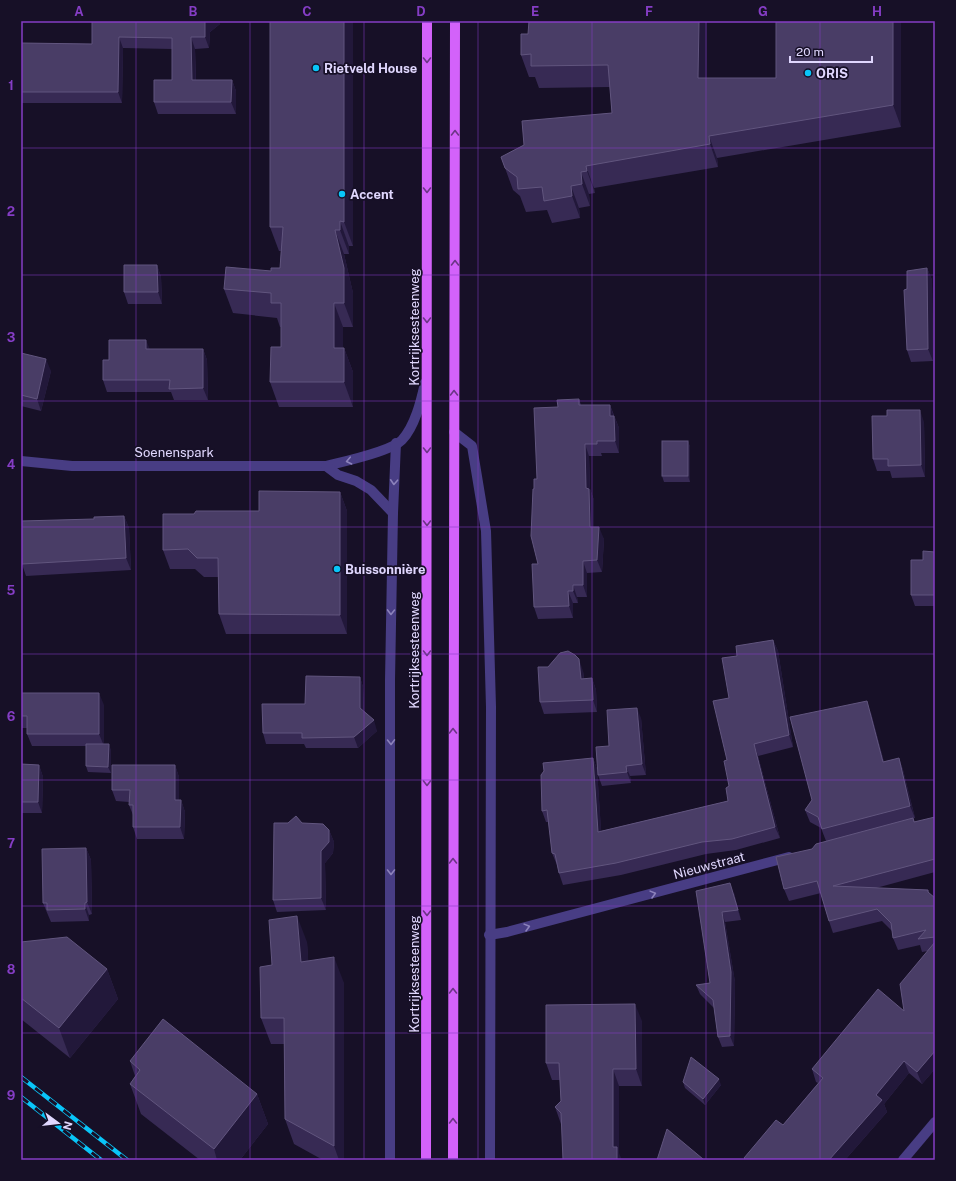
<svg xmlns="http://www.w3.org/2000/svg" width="956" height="1181" font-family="'Public Sans',sans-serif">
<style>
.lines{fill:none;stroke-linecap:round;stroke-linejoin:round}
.minor{stroke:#483d84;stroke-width:10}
.primary{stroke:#d362fa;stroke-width:10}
.rail-casing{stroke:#09c5f8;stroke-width:4.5}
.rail{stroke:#171027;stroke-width:3;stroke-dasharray:9;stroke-linecap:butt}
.wall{fill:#372a54}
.shaded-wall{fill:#22183a}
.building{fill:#493d66;stroke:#61557e}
.oneway{stroke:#6c3586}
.oneway2{stroke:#8c82bb}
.grid{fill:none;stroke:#853dc5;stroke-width:1;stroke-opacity:0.55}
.poi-dot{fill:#09c5f8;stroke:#171027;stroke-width:1.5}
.labels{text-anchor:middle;stroke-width:3.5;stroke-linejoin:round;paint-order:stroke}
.poi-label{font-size:13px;font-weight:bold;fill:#e0d7fe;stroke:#171027;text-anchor:start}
.street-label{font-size:13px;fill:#e0d7fe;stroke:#171027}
.neatline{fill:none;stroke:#853dc5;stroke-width:1.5}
.grid-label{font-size:13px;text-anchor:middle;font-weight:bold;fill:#853dc5}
</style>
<rect width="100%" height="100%" fill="#171027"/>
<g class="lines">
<g class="minor">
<path d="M454,432l18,14 14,85 5,176 -1,453"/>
<path d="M21,461l51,5h254c16,-4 66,-15 76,-26 13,-14 19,-39 23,-57"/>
<path d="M326,466l12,9 18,6 15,9 22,23"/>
<path d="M489,935l18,-3 282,-75"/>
<path d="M390,1160v-480l3,-167 3,-70"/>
<path d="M903,1160l32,-38"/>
</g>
<g class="primary">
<path d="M426,1160l1,-1139"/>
<path d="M453,1160l2,-1139"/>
</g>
<defs>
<g id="rail">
<path d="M21,1077l106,83"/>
<path d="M21,1097l80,63"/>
</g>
</defs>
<use href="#rail" class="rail-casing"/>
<use href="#rail" class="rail"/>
</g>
<g class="wall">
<path d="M92,21h128v3l-10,8 -1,16 -14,1 1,31h36l4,11v23h-78l-4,-12 18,-22v-31l-49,-1 -1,55h-101v-60l71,1z"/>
<path d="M353,21v225h-4v8h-5l9,39v34h-10v21h1l9,24v35h-74l-9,-25 11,-35v-20h-1l-3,-9 -44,-5 -9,-24 56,-21 1,-17h-2l-9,-24z"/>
<path d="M776,21h125v106l-184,31 1,9 -124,21 1,5 -6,1 1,12 -11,2 1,10 -28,5 -5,-13 -21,2 -6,-16 -7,-6 -12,-33 111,-44 -2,-26 -71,1 -4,-11h-6l-8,-22 7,-21 179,44h69z"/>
<path d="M157,265l4,12 1,27h-34l-4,-12z"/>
<path d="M927,268l5,12 1,81 -22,1 -4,-12v-61z"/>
<path d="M150,349h53l4,11 1,40h-34l-3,-8h-64l-4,-12 6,-20z"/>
<path d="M21,353l30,18 -10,40 -20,-5z"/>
<path d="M579,399l2,6h29l9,23v25h-18l1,3h-13l1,33 4,11v27l10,12 -2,33 -15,1v24h-10l1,6h-5v15l-35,1 -4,-12 4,-43 -4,-75 24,-82z"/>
<path d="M924,422l1,55 -33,1 -2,-7h-13l-4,-12z"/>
<path d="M688,441l2,6v35h-26l-2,-6z"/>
<path d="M340,492l7,19v123h-121l-7,-20 -1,-37h-14l-9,-8h-25l-7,-19 31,-36 65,-3z"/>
<path d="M124,516l5,12 2,42 -105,6 -4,-12z"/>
<path d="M935,552v54h-20l-4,-11 12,-35z"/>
<path d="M773,640l5,11 15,96 -35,9 22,82 -44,12 -30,4 -85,21 -58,10 -4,-12 -2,-8 -5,-12 -3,-31h-3l-4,-11 51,-53 4,11 4,62 127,-30 1,-15 -2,-26 2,-62 8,-42z"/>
<path d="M548,667l35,4 1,8 8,-1 4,12 1,22 -53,2 -4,-12z"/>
<path d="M360,677l3,10 1,24 13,20 -19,17h-52l-2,-4h-38l-3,-11 42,-29z"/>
<path d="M21,693l83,12v39l7,6v23l-23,-1 -2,-6v-20h-54l-5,-12v-6h-6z"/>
<path d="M871,713l13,49 15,-4 4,12 12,48h-2l2,4 20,-5v55l-59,16 52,2 1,3 6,5v171l-13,15 -13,-11 -25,31 3,8 -42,48h-101v-2l39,-33 35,-42 -2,-1 -4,-13 92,-58 24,-60 -6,1 -2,-7 -22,5 -5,-12v-6l-11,-11 -49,12 -4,-12 -8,-28 -32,8 -5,-12 28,-40 14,-8 -5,-13 -11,-6 -5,-12z"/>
<path d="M641,718l5,57 -16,1 1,7 -29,3 -4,-11 11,-29z"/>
<path d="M21,764l18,1 4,12 -1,36h-21z"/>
<path d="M175,765l4,12v23h2l4,12 -1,27h-47l-4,-12v-12l-4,-10v-3l-13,-1 -4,-11z"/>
<path d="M302,823l27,7 5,12 -1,11 -8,10 1,47 -49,2 -4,-12z"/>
<path d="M86,848l5,12 1,54 -3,1v6l-38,1 -3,-7 -5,-12z"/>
<path d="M696,891l38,2 7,27 -16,2 10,60 -1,64 -12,1 -4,-10 -4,-29 -14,-14 -4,-9 14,-2z"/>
<path d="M21,942l86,27 11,30 -48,59 -49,-39z"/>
<path d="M307,942l1,19 36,22v177h-21l-29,-16 -9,-25 -1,-75h-13l-10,-26z"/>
<path d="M642,1021v65h-23v67l-58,-29 -6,-17 6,-6 -1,-21h-8l-6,-17z"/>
<path d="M130,1061l127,33 11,30 -28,36h-40l-59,-46 -11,-30 5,-8z"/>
<path d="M683,1082l38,3 -16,20 -20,-17z"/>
</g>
<g class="shaded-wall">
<path d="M205,21h15v3l-10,8 -1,16 -4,-11z"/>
<path d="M344,21h9v225l-9,-24z"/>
<path d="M699,21h8v79l-9,-22z"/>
<path d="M893,21h8v106l-8,-22z"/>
<path d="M119,37l4,11 -1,55 -4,-11z"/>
<path d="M191,37l4,12 1,42 -4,-11z"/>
<path d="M232,80l4,11v23l-5,-12z"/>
<path d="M709,136l8,22 1,9 -8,-23z"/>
<path d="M586,166l8,22 1,5 -8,-22z"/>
<path d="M581,172l8,22 1,12 -8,-22z"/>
<path d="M571,186l8,22 1,10 -8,-22z"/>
<path d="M340,221l9,25v8l-9,-24z"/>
<path d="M335,230l9,24 9,39v34l-9,-24z"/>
<path d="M157,265l4,12 1,27 -4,-12z"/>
<path d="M927,268l5,12 1,81 -5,-12z"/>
<path d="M334,303l9,24v45l-9,-24z"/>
<path d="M146,340l5,12 -5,-3z"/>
<path d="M344,348l9,24v35l-9,-25z"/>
<path d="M203,349l4,11 1,40 -5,-12z"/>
<path d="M46,359l5,12 -10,40 -4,-12z"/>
<path d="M610,405l4,12 -4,-1z"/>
<path d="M920,410l4,12 1,55 -4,-12z"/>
<path d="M614,416l5,12v25l-4,-12z"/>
<path d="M688,441l2,6v35l-2,-6z"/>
<path d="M585,444l4,12 1,33 4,11v39l-4,-12 -4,-39z"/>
<path d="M340,492l7,19v123l-7,-19z"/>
<path d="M124,516l5,12 2,42 -5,-12z"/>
<path d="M599,527l5,12 -2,33 -5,-12z"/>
<path d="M583,561l4,12v24l-4,-12z"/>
<path d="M573,585l4,12 1,6 -5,-12z"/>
<path d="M568,591l5,12v15l-4,-12z"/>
<path d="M773,640l5,11 15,96 -4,-12z"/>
<path d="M579,659l4,12 2,20 -4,-12z"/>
<path d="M360,677l3,10 1,32 -4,-11z"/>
<path d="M592,678l4,12 1,22 -4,-12z"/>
<path d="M99,693l5,12v41l-5,-12z"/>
<path d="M867,701l4,12 16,61 -4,-12z"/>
<path d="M637,708l4,10 5,57 -4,-11z"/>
<path d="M374,720l3,11 -19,17 -4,-11z"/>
<path d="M109,744l2,6v23l-3,-6z"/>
<path d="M754,744l4,12 22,82 -5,-11z"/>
<path d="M593,758l4,11 5,74 -4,-11z"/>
<path d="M899,758l4,12 12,48 -5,-12z"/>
<path d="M39,765l4,12 -1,36 -4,-11z"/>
<path d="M175,765l4,12v35l-4,-12z"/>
<path d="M626,766l4,10 1,7 -4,-11z"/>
<path d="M181,800l4,12 -1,27 -4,-12z"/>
<path d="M329,830l5,12 -1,11 -8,10 1,47 -5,-12v-47z"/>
<path d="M86,848l5,12 1,54 -5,-12z"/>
<path d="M730,883l4,10 7,27 -3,-10z"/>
<path d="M85,903l4,12v6l-4,-12z"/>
<path d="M722,912l3,10 10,60 -1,64 -4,-10z"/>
<path d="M297,916l10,26 3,45 -9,-25z"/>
<path d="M334,957l10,26v177h-5l-5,-14z"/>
<path d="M107,969l11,30 -48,59 -11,-30z"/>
<path d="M635,1004l7,17v65l-6,-17z"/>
<path d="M935,1051v18l-13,15 -5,-12z"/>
<path d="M904,1061l5,12 -25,31 3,8 -42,48h-16l47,-65z"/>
<path d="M613,1069l6,17v67l3,7h-5l-4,-13z"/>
<path d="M719,1079l2,6 -16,20 -2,-6z"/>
<path d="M257,1094l11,30 -28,36h-23l-3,-11z"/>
</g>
<g class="building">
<path d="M92,21h113v16h-14l1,43h40l-1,22h-77v-22h18v-42l-53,-1 -1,55h-97v-49l71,1z"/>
<path d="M270,21h74v201l-4,-1v9h-5l9,38v35h-10v45h10v34h-74l1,-35h10v-44h-10v-10l-47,-4 2,-22 45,4v-3h9l3,-41h-13z"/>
<path d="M529,21h170l-1,57h78v-57h117v84l-184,31 1,8 -124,22 1,5 -6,1 1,12 -11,2 1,10 -28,5 -2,-14 -24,2 -1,-12 -12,-9 -4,-11 23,-12 -2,-24 90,-8 -4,-48 -77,1v-12l-10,1v-21h7z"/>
<path d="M124,265h33l1,27h-34z"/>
<path d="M927,268l1,81 -21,1 -3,-60 3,-1v-18z"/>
<path d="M109,340h37v9h57v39l-34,1 1,-9h-67v-20h6z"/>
<path d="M21,353l25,6 -9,40 -16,-4z"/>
<path d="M579,399v6h31v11h4l1,25h-18v3h-12l1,44 3,1 1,38h9l-2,33 -14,1v24h-10v6h-5l1,15 -35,1 -2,-43h6l-7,-28 2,-47h1v-10h3l-3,-71 24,-1 -1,-7z"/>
<path d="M887,410h33l1,55 -33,1v-7h-15l-1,-43h15z"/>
<rect x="662" y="441" width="26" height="35"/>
<path d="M259,491l81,1v123l-121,-1 -1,-56h-21l-9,-9 -25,1v-36h31l2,-3h63z"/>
<path d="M124,516l2,42 -104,6 -1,-15v-28l73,-2v-2z"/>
<path d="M923,551l12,1v43h-24v-35h12z"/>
<path d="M773,640l16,95 -35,9 21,83 -43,12 -30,3 -86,21 -57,10 -4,-19 -3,-1 -5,-43 -5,1 -1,-36 3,-4 -1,-8 50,-5 5,74 130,-31 -2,-13 3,-2 -5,-25 3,-1 -14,-59 16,-3 -7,-40 15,-2 -1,-10z"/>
<path d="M568,651l7,4 4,4 2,20 11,-1 1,22 -53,2 -2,-35h10l12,-14z"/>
<path d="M306,676l54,1v31l14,12 -20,17 -52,1v-5h-39l-1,-29h43z"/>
<path d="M21,693h78v41h-72v-18h-6z"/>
<path d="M867,701l16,61 16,-4 11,48 -88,23 -4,-12 -13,-7 7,-10 -22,-83z"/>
<path d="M637,708l5,56 -16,2 1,6 -29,3 -2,-28 13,-1 -2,-36z"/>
<path d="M86,744h23l-1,23 -22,-1z"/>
<path d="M21,764l18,1 -1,37h-17z"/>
<path d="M112,765h63v35h6l-1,27h-47v-22h-4l1,-15h-18z"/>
<path d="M296,816l6,7 21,1 6,6v12l-8,9v47l-48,2 1,-77h14z"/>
<path d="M935,817v42l-102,27 95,4v2l7,6v39l-17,2 8,-9 -33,8 -2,-15 -14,-14 -48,12 -12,-40 -33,8 -8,-32 36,-8 4,-5 97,-26 1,4z"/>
<path d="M86,848l1,54 -2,1v6l-38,1v-7h-4l-1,-54z"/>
<path d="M730,883l8,27 -16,2 9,60 -1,64 -12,1 -5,-37 -17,-15 14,-2 -14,-92z"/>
<path d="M297,916l4,46 33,-5v189l-49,-27 -1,-101h-23l-1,-51 12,-2 -3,-45z"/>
<path d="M67,937l40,32 -48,59 -38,-30v-56z"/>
<path d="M935,942v109l-18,21 -13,-11 -28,34 6,5 -53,60h-83l-2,-2 32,-38 7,5 40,-47 -11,-9 66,-80 26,22 -4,-27z"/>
<path d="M635,1004l1,65h-23v78h4v13h-54l-2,-47 -6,-6 6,-6 -2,-38h-13v-58z"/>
<path d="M163,1019l94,75 -43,55 -84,-65 10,-14 -10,-9z"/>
<path d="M691,1057l28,22 -16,20 -20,-17z"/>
<path d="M667,1129l36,30 -1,1h-45z"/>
</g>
<defs><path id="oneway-chevron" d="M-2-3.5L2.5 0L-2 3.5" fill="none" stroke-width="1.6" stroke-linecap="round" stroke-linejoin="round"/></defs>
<g class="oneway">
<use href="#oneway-chevron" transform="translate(427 60) rotate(90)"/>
<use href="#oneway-chevron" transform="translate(455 133) rotate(-90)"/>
<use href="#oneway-chevron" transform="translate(427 190) rotate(90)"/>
<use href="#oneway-chevron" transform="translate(455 263) rotate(-90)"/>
<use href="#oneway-chevron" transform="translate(427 320) rotate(90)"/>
<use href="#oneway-chevron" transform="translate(454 393) rotate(-90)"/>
<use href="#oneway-chevron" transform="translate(427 450) rotate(90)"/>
<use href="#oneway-chevron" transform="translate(427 523) rotate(90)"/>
<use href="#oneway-chevron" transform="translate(427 653) rotate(90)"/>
<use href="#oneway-chevron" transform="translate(453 731) rotate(-90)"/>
<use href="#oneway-chevron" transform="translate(427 783) rotate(90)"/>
<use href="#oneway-chevron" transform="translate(453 861) rotate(-90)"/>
<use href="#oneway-chevron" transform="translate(427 913) rotate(90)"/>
<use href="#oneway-chevron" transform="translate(453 991) rotate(-90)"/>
<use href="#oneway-chevron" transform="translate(453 1121) rotate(-90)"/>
</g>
<g class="oneway2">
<use href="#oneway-chevron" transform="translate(349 461) rotate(168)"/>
<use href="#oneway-chevron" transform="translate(394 482) rotate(93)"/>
<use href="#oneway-chevron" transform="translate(391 612) rotate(91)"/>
<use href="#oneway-chevron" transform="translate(391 742) rotate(89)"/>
<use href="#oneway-chevron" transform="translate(391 872) rotate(90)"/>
<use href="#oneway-chevron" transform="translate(653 894) rotate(-15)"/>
<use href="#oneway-chevron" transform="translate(527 927) rotate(-15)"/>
</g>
<path class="grid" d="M136,21v1139M250,21v1139M364,21v1139M478,21v1139M592,21v1139M706,21v1139M820,21v1139M21,148h914M21,275h914M21,401h914M21,527h914M21,654h914M21,780h914M21,906h914M21,1033h914"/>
<g class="poi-dot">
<circle cx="316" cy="68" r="4"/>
<circle cx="808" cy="73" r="4"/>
<circle cx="342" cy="194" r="4"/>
<circle cx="337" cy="569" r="4"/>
</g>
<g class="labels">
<g class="poi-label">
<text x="324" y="73">Rietveld House</text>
<text x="816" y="78">ORIS</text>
<text x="350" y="199">Accent</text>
<text x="345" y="574">Buissonnière</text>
</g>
<g class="street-label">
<text transform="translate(414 327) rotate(-90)" y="5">Kortrijksesteenweg</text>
<text x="174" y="457">Soenenspark</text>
<text transform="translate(414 650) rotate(-90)" y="5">Kortrijksesteenweg</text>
<text transform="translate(709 865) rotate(-15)" y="5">Nieuwstraat</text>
<text transform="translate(414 974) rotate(-90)" y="5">Kortrijksesteenweg</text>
</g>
</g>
<rect width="956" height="1181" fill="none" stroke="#171027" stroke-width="44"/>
<g transform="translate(58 1123) rotate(105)" stroke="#171027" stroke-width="3" paint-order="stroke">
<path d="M0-3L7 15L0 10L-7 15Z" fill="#e0d7fe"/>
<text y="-6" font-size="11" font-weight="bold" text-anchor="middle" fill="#e0d7fe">N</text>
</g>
<path d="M790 56v6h82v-6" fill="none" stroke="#e0d7fe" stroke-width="2"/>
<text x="796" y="56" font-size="12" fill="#e0d7fe" stroke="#171027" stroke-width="3" paint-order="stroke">20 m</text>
<rect x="22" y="22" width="912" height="1137" class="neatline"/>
<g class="grid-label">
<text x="79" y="16">A</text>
<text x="193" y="16">B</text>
<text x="307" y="16">C</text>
<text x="421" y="16">D</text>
<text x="535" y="16">E</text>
<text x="649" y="16">F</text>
<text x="763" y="16">G</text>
<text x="877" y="16">H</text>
<text x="11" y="90">1</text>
<text x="11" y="216">2</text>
<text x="11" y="342">3</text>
<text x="11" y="469">4</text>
<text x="11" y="595">5</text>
<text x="11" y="721">6</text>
<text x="11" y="848">7</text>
<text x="11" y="974">8</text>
<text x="11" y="1100">9</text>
</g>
</svg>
